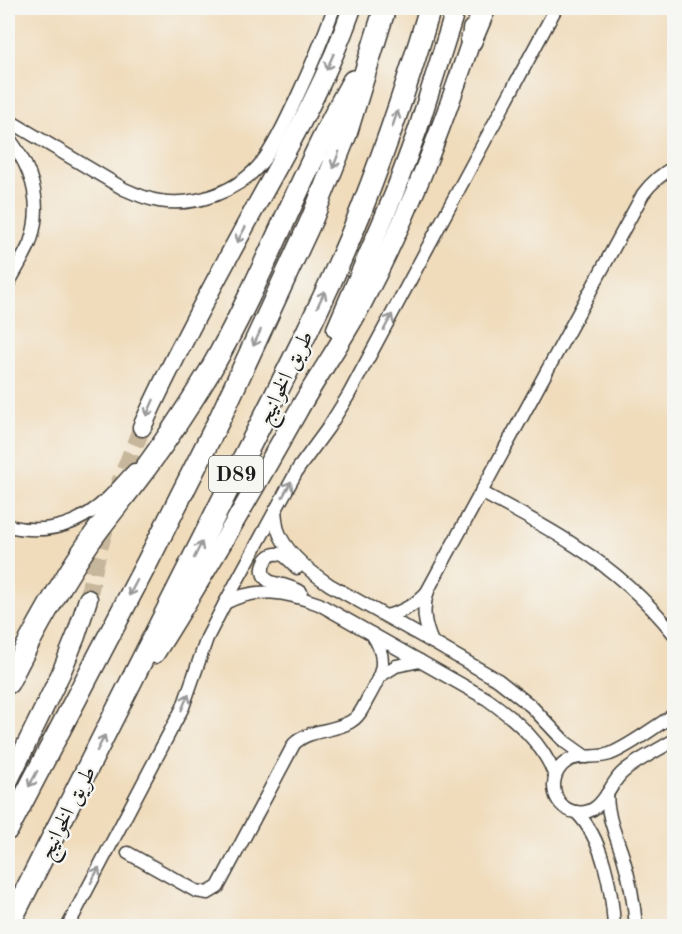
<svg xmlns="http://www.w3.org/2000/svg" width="682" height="934" font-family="'Old Standard TT',Amiri,serif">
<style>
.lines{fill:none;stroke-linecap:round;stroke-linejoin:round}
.primary-tunnel{stroke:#c6b69b;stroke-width:18;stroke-dasharray:18 9;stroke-linecap:butt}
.street-casing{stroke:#3c3934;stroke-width:15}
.primary-casing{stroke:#3c3934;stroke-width:21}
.highway-casing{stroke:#3c3934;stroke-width:24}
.street{stroke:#fff;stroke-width:12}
.primary{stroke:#fff;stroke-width:18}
.highway{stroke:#fff;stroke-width:21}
.oneway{stroke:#999}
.labels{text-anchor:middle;stroke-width:4.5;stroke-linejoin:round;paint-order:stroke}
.shield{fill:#f6f6f2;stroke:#5d5d5c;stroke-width:1.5}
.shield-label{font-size:21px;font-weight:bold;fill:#1c1c1c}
.street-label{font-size:22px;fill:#1c1c1c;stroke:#f6f6f2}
</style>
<rect width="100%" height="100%" fill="#f6f6f2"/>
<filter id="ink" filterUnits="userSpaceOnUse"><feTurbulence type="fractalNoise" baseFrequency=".0167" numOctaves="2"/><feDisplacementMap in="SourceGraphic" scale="12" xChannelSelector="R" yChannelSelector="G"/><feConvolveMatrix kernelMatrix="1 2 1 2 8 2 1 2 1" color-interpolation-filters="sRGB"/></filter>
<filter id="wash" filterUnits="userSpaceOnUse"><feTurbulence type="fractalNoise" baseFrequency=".008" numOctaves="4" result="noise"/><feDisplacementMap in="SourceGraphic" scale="24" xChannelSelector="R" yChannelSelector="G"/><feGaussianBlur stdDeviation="1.35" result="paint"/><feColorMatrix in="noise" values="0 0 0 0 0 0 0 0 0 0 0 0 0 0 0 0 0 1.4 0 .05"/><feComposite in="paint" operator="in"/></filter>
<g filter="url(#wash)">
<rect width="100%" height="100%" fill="#f0dcbb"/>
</g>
<g filter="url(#ink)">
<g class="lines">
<g class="primary-tunnel">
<path d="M115,495l27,-68"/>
<path d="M88,599l7,-36 11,-39"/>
</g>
<defs>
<g id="street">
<path d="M8,120l116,69c11,5 23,10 35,12 37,6 80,-10 103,-39 14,-18 25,-44 35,-65 14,-30 26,-59 37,-89"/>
<path d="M8,137c24,31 36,66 22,106 -6,14 -15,28 -22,41"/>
<path d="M481,492c31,17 63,33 93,53 38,24 72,54 100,89"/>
<path d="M275,511c1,6 1,13 3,19 7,22 34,43 52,55l102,57 66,38 33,26 34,36 21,15"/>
<path d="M8,526c38,9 71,0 100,-28 9,-9 17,-19 26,-28"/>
<path d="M297,568c-4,-4 -9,-10 -14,-13 -16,-7 -28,17 -14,26 4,2 10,3 14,4 7,2 12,4 18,7"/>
<path d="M225,603c33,-17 61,-11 94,1l168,95c28,20 56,44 68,77"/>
<path d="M386,616c17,-4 30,-11 42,-25"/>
<path d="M432,642c-8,-18 -10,-33 -4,-52l215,-396c9,-12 18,-20 31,-27"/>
<path d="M380,676l16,-10 24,-5"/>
<path d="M674,713l-5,5c-19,12 -39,28 -59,36 -14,5 -32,-1 -44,8 -19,13 -15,45 9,50 7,1 15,0 21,-5 11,-8 15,-23 25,-33 12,-12 38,-24 53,-34"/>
<path d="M607,794c0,23 9,41 16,63 7,23 11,46 13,69"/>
<path d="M576,812c27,26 36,78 38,114"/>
<path d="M128,853l68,38 12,2 10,-6 76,-143c15,-15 39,-12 56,-22 9,-5 13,-14 17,-22 14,-25 23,-39 5,-66"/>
<path d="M68,926l115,-219 24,-69 18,-35 73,-134 30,-41 20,-32 208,-388"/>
</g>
<g id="primary">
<path d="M336,329l58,-135 24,-65 38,-121"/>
<path d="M142,427c34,-75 74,-147 113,-219 36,-65 73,-130 97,-200"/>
<path d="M155,654c50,-79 97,-161 143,-243 20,-36 44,-69 63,-105 46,-87 79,-172 110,-265l1,-12"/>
<path d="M8,782l53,-109 15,-37 12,-37"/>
</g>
<g id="highway">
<path d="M471,41l14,-33"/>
<path d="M8,683c25,-50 52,-99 84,-145 15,-21 32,-41 47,-61 26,-34 49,-70 71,-106 54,-94 90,-196 143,-290"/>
<path d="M8,829l140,-268 72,-143 92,-199 34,-85 39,-126"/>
<path d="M8,926c72,-142 144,-284 215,-427 43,-87 89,-172 127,-261 31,-75 57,-152 80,-230"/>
</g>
</defs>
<use href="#street" class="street-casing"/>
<use href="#primary" class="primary-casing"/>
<use href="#highway" class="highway-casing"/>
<use href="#street" class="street"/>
<use href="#primary" class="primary"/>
<use href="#highway" class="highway"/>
</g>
<defs><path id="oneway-shaft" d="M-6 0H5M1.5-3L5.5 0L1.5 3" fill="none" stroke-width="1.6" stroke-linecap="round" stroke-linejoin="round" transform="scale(1.5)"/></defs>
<g class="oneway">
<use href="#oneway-shaft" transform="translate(330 62) rotate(114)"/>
<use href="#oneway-shaft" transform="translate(395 119) rotate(-71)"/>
<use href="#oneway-shaft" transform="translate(336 160) rotate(111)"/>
<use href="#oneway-shaft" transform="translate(241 235) rotate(119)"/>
<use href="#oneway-shaft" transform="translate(321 299) rotate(-65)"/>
<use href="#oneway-shaft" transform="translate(388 322) rotate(-62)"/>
<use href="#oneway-shaft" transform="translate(257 338) rotate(115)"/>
<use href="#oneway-shaft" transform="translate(150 408) rotate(114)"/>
<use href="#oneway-shaft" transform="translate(287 489) rotate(-61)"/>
<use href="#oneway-shaft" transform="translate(198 550) rotate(-64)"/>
<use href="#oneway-shaft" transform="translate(133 588) rotate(118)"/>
<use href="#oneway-shaft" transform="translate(185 702) rotate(-67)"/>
<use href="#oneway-shaft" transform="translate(101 743) rotate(-63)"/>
<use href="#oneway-shaft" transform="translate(33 779) rotate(118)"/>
<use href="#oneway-shaft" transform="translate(95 875) rotate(-62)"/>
</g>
</g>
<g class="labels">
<rect class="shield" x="209" y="456" width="54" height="36" rx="4.5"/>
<g class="shield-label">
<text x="236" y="481">D89</text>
</g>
<g class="street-label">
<text transform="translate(284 377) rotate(-64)" y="8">طريق الخوانيج</text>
<text transform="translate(66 812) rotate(-63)" y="8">طريق الخوانيج</text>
</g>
</g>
<rect width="682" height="934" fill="none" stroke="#f6f6f2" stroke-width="30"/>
</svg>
